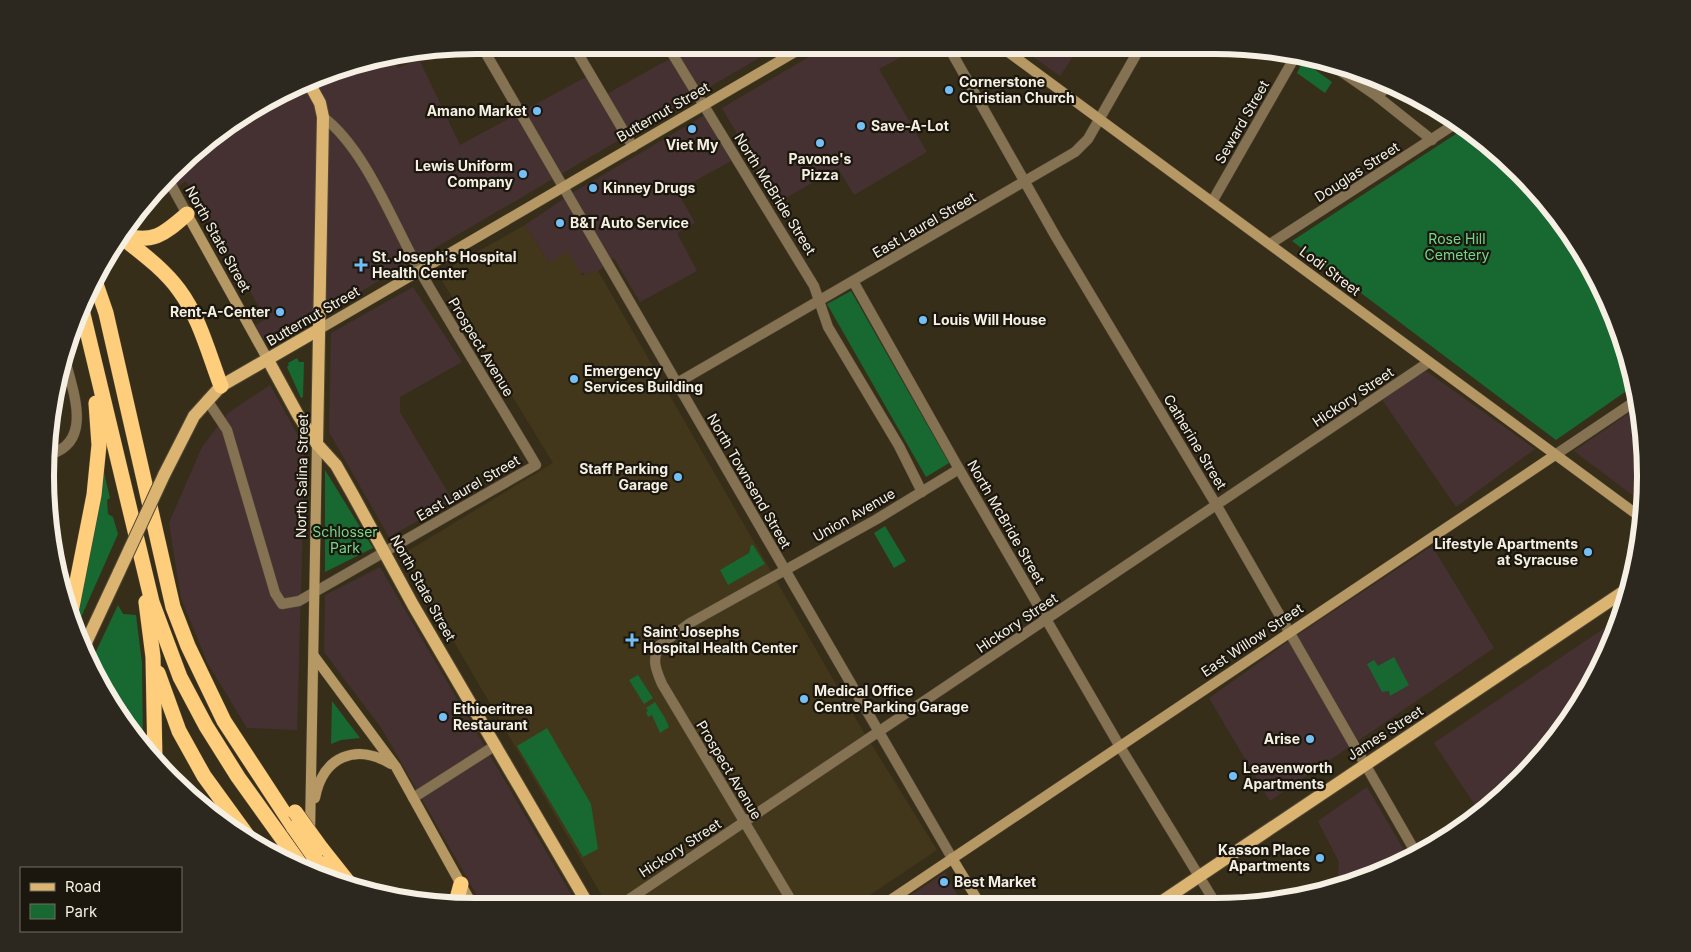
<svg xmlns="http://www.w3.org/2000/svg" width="1691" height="952" font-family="Inter,sans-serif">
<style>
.commercial{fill:#453131}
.built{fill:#43371b}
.green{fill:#176831}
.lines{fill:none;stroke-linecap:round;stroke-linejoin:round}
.street-casing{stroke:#524936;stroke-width:11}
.secondary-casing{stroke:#524936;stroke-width:11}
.primary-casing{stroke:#524936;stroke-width:14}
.highway-casing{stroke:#524936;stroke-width:16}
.street{stroke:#857252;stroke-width:10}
.secondary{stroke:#b69864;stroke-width:10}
.primary{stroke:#dcb471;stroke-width:12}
.highway{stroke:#ffce7c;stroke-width:15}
.primary-bridge-casing{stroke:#524936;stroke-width:14;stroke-linecap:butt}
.highway-bridge-casing{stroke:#524936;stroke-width:16;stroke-linecap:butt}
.primary-bridge{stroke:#dcb471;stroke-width:12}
.highway-bridge{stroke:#ffce7c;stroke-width:15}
.poi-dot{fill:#74c0f6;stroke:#1b170e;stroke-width:2}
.labels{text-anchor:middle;stroke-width:4.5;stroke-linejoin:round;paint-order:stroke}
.poi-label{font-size:14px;font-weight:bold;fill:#f5f0e3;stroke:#1b170e;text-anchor:start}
.street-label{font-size:14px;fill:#f5f0e3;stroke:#1b170e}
.park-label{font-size:14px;fill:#74d88b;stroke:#1b170e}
.rim{fill:none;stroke:#f5f0e3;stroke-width:6}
</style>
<rect width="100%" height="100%" fill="#372e1a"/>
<g class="commercial">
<path d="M701,45h80l-416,244 -99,53 -12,-16 12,-7 -80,-138 -50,36 78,-83 124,-66 54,-9 6,9 21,-9 41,86 126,-68 14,21 60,-34z"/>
<path d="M829,45l93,1 -43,23 48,83 -73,43 -16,-27 -61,35 -55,-95z"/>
<path d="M1018,46h62l-20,30z"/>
<path d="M705,115l26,46 -54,30 18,32 -18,10 20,38 -57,31 -26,-44 -16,13 -9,4 -40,-12 -24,-38 49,-33z"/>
<path d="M413,287l49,75 -62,35v15l53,89 -64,36 -60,-105 2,-99z"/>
<path d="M1426,371l109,78 -79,58 -75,-109z"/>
<path d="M270,385l35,63 -8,282 -50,-2 -40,-66 -26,-64 -12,-75 33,-76 26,-34z"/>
<path d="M1638,407l7,41 -2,55 -69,-52z"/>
<path d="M1432,546l62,102 -224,153 -61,-103 90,-64z"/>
<path d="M380,567l198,339h-95l-101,-177 -58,-77 1,-57z"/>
<path d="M1609,625l5,9 -26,58 -68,89 -40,32 -46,-70z"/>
<path d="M1367,787l41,70 -54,27 -10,2 -6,-11 1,-13 -21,-41z"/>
<path d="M945,872l17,32 -65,1z"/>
</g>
<path class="built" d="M525,225l24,38 19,-12 14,24 16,-4 262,455 77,124 -82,55 -247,1 -205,-352 150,-91 -115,-189z"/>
<g class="green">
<path d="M1303,61l29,21 -7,11 -28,-20z"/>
<path d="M1465,128c11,8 24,15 34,24 63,54 122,151 136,233l-79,55 -264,-199z"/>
<path d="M851,291l98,172 -23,14 -99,-173z"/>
<path d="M297,358l2,4h5l-1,35 -2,1 -14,-31 2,-2 -1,-2z"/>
<path d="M103,468l7,30 -3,2 1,14 5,3 5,17 -43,97 -2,-11z"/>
<path d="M325,470l48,78 -48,24z"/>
<path d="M885,526l21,35 -12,7 -20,-35z"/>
<path d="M751,545h2l12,19 -37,21 -8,-15 29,-17z"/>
<path d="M118,605l5,9 13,1 6,48 1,84 -14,-24 -1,-15 -13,-8 -24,-38z"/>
<path d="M1394,657l15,28 -19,11 -1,-5 -7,1 -15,-28 7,-4 4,6z"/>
<path d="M638,675l15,23 -9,6 -15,-24z"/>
<path d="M332,701l28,37 -19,2 -10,4z"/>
<path d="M655,702l10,16 4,9 -9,6 -8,-18 -4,2 -2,-5 2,-1 -2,-3z"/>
<path d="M547,728l44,76 7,45 -15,8 -66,-111z"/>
</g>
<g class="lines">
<defs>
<g id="street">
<path d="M481,45l471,813"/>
<path d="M573,45l60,102"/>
<path d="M667,45l147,241 14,41 71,119 23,46"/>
<path d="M948,46l108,191 161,269 199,347"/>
<path d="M1323,59l55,38 54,43"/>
<path d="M1378,97l9,-12"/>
<path d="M169,181l18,33"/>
<path d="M1212,202l84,-147"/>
<path d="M1270,244l188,-122"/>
<path d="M853,281l106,188 160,276 97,159"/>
<path d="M677,383l398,-231 13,-13 53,-93"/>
<path d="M207,400l20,30 48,163 7,11 17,-3 237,-136c-38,-64 -77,-127 -115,-192 -27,-47 -55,-124 -98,-156"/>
<path d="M51,454c44,-14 20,-67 13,-99"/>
<path d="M1555,455l82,-55"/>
<path d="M413,798l83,-53"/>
<path d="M794,905l-132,-221c-6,-14 -11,-25 -2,-39l30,-22 187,-104 82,-50"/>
<path d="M568,906l15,-10"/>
<path d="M619,906l810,-544"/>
</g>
<g id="secondary">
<path d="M1000,46l643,473"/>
<path d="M187,214l81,146"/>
<path d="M318,330l489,-285"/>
<path d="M314,656l82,111 77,139"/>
<path d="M315,798c8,-42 41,-55 76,-34"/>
<path d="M310,833l7,-389"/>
<path d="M952,858l28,46"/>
<path d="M883,905l672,-450"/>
</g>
<g id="primary">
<path d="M309,83l11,20 3,14 -6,327"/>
<path d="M268,360l30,55 19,29 19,21 17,30 60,110 176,301"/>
<path d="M164,475l30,-59 27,-30 97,-56"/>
<path d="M83,649l36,-77"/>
<path d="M1158,904l471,-316"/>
</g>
<g id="highway">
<path d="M119,235c21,17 44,33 60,55 21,28 30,65 42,96"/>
<path d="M122,235c32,9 42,-1 65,-21"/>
<path d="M96,284l10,29 67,294 15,39 36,75 70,107"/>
<path d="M83,314l69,288 28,75 26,49 32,51 66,92"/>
<path d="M146,602l7,55 2,105"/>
<path d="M71,612l23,-117 5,-50 -3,-42"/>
<path d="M158,673l21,58 25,45 48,66"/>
<path d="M321,848l31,39"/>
<path d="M317,861l20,23"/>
<path d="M455,906l6,-22"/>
</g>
</defs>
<use href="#street" class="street-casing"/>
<use href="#secondary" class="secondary-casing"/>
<use href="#primary" class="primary-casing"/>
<use href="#highway" class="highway-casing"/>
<use href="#street" class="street"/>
<use href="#secondary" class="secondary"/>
<use href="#primary" class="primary"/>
<use href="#highway" class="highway"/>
<defs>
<path id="primary-bridge" d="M119,572l45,-97"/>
<g id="highway-bridge">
<path d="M295,812l26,36"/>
<path d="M294,828l23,33"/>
</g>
</defs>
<use href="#primary-bridge" class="primary-bridge-casing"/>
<use href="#highway-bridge" class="highway-bridge-casing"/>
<use href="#primary-bridge" class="primary-bridge"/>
<use href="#highway-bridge" class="highway-bridge"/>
</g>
<g class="poi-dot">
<circle cx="949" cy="90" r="5"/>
<circle cx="537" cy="111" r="5"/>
<circle cx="861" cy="126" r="5"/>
<circle cx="692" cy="129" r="5"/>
<circle cx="820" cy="143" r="5"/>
<circle cx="523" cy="174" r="5"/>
<circle cx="593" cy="188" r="5"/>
<circle cx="560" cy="223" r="5"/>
<path d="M358.5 257.5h5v5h5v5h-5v5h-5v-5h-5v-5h5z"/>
<circle cx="280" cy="312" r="5"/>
<circle cx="923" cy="320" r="5"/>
<circle cx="574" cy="379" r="5"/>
<circle cx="678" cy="477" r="5"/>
<circle cx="1588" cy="552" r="5"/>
<path d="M629.5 632.5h5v5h5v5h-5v5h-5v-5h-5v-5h5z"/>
<circle cx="804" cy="699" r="5"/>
<circle cx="443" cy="717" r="5"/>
<circle cx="1310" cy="739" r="5"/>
<circle cx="1233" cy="776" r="5"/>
<circle cx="1320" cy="858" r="5"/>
<circle cx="944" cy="882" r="5"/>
</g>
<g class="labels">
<g class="poi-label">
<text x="959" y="87">Cornerstone<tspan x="959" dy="16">Christian Church</tspan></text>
<text x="527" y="116" text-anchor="end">Amano Market</text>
<text x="871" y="131">Save-A-Lot</text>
<text x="692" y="150" text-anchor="middle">Viet My</text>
<text x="820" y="164" text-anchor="middle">Pavone's<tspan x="820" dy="16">Pizza</tspan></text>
<text x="513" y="171" text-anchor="end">Lewis Uniform<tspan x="513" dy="16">Company</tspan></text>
<text x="603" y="193">Kinney Drugs</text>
<text x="570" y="228">B&amp;T Auto Service</text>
<text x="372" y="262">St. Joseph's Hospital<tspan x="372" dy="16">Health Center</tspan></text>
<text x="270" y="317" text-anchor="end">Rent-A-Center</text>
<text x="933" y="325">Louis Will House</text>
<text x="584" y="376">Emergency<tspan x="584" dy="16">Services Building</tspan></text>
<text x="668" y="474" text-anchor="end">Staff Parking<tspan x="668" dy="16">Garage</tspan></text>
<text x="1578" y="549" text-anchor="end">Lifestyle Apartments<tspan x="1578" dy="16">at Syracuse</tspan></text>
<text x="643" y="637">Saint Josephs<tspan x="643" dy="16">Hospital Health Center</tspan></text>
<text x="814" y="696">Medical Office<tspan x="814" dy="16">Centre Parking Garage</tspan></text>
<text x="453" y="714">Ethioeritrea<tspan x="453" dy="16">Restaurant</tspan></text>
<text x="1300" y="744" text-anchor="end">Arise</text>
<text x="1243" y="773">Leavenworth<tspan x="1243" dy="16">Apartments</tspan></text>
<text x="1310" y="855" text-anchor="end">Kasson Place<tspan x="1310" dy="16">Apartments</tspan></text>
<text x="954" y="887">Best Market</text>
</g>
<g class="street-label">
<text transform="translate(663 112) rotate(-30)" y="5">Butternut Street</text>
<text transform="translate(1242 122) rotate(-60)" y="5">Seward Street</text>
<text transform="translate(1357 172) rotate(-33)" y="5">Douglas Street</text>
<text transform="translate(775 194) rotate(58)" y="5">North McBride Street</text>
<text transform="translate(924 225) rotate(-30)" y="5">East Laurel Street</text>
<text transform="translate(218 239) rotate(61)" y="5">North State Street</text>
<text transform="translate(1330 271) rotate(37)" y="5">Lodi Street</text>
<text transform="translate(313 316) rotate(-30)" y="5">Butternut Street</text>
<text transform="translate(481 347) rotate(59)" y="5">Prospect Avenue</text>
<text transform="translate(1353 397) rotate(-34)" y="5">Hickory Street</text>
<text transform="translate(1195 442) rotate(59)" y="5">Catherine Street</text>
<text transform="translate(302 476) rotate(-89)" y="5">North Salina Street</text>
<text transform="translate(749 481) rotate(60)" y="5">North Townsend Street</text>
<text transform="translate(468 488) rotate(-30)" y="5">East Laurel Street</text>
<text transform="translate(854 515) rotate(-30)" y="5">Union Avenue</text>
<text transform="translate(1006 522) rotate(60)" y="5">North McBride Street</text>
<text transform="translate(423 588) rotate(61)" y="5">North State Street</text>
<text transform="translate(1017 623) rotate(-34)" y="5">Hickory Street</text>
<text transform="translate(1252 640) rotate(-34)" y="5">East Willow Street</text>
<text transform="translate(1385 733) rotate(-33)" y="5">James Street</text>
<text transform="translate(729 770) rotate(59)" y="5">Prospect Avenue</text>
<text transform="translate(680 848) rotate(-33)" y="5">Hickory Street</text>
</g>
<g class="park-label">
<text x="1457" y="244">Rose Hill<tspan x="1457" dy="16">Cemetery</tspan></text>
<text x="345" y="537">Schlosser<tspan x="345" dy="16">Park</tspan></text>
</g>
</g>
<path d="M0 0H1691V952H0ZM476 54H1215A422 422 0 0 1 1637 476V476A422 422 0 0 1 1215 898H476A422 422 0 0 1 54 476V476A422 422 0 0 1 476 54Z" fill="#2c281f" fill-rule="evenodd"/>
<path class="rim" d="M476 54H1215A422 422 0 0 1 1637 476V476A422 422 0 0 1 1215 898H476A422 422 0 0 1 54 476V476A422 422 0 0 1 476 54Z"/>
<rect x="20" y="867" width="162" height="65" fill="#1b170e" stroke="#726e63"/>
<rect x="30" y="883" width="25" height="8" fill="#dcb471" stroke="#726e63"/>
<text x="65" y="892" font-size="15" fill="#f5f0e3">Road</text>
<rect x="30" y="904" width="25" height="15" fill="#176831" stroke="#726e63"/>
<text x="65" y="917" font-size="15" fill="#f5f0e3">Park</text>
</svg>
